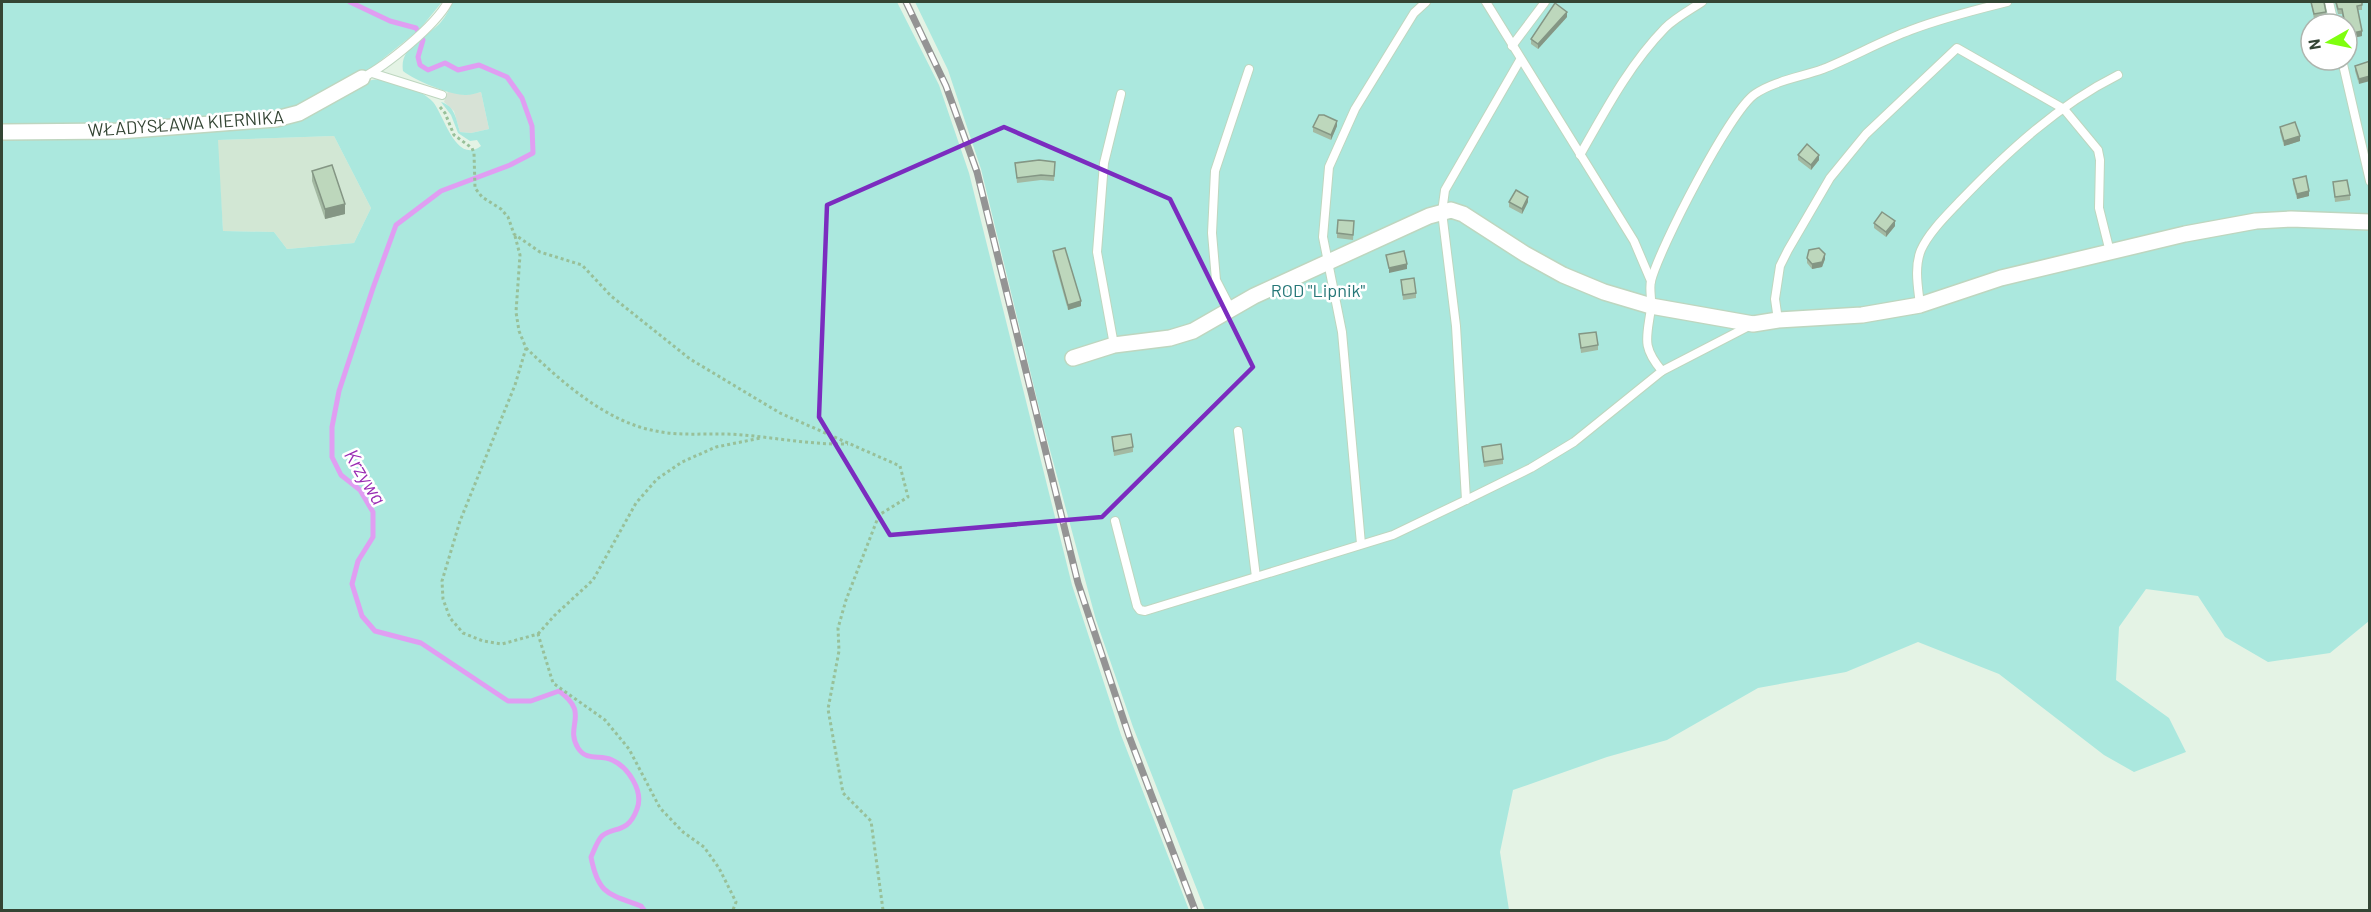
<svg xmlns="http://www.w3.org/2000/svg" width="2371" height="912" font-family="Barlow,sans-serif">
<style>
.residential{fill:#d2e7d4}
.industrial{fill:#d7e2d6}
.green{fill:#abe8de;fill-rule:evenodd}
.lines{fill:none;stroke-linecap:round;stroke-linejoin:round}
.stream{stroke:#e09ef2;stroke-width:5}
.service-casing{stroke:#bed6bf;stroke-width:10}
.minor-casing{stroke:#bed6bf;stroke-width:18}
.path{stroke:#98c099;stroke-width:3;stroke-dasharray:3 3;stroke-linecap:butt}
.service{stroke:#fff;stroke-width:8}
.minor{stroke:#fff;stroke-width:15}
.rail-casing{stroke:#949494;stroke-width:7}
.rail{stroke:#fff;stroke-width:4.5;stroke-dasharray:14;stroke-linecap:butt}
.wall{fill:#a3b9a2}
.shaded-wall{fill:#849684}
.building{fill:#bdd7bc;stroke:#849684;stroke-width:1.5}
.marked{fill:none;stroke:#7b2cbf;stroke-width:4.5;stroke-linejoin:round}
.labels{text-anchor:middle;stroke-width:5;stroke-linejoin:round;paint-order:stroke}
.street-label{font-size:18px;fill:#344534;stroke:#fff}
.park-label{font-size:18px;fill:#267778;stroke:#fff}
.water-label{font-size:20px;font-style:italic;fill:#992bb3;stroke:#fff}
</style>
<rect width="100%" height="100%" fill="#e4f3e5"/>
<path class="residential" d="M334,136l37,72 -17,35 -67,6 -13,-17 -51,-1 -6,-91z"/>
<path class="industrial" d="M448,91l17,4 16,-3 8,37 -18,4 -11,-1 -6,-21 -10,-9z"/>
<g class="green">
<path d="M2,2h440l-23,28 -49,39 -71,40 -84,11 -213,9z"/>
<path d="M453,2h444l42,83 30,88 103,412 49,150 68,175h-1187v-773l275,-14 82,-38c4,-1 8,-4 13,-5 17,-3 49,9 61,22 11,13 23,63 48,44l-4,-6 -7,1 -12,-8 -7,-18 -10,-13c14,4 15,17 19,30l11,1 18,-4 -8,-37c-5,1 -10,3 -15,3 -14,1 -52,-15 -63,-24 -4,-25 24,-33 38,-49 5,-6 9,-14 12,-20zM334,136l37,72 -17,35 -67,6 -13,-17 -51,-1 -5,-91z"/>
<path d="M915,2h1454v619l-39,32 -62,9 -43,-25 -27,-41 -52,-7 -27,38 -3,53 53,38 17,34 -52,20 -30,-17 -105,-81 -81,-32 -72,30 -88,16 -91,52 -60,17 -94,33 -13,62 9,58h-304l-72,-183 -37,-107 -52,-192 -63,-259 -33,-99zM2311,24h36v36h-36z"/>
</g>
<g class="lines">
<path class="stream" d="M350,2l40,19 26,7 7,12 -5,17 2,8 8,5 17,-7 13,7 21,-5 28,12 15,21 10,28 1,27 -23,12 -69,26 -45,34 -23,63 -34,103 -7,36v30l9,18 19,15 13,22v25l-15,24 -6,23 10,32 13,15 46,12 87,58h23l28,-10c32,23 5,34 19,57 9,14 22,6 34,12 16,7 32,31 25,49 -9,25 -23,17 -35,27 -5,5 -8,15 -11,21 7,37 17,37 50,49l3,4"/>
<defs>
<g id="service">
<path d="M1486,2l148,239 17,40"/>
<path d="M2329,2l5,22"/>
<path d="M1512,46l33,-44"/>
<path d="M2342,60l28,121"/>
<path d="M372,73l70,22"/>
<path d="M362,78c25,-13 73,-52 86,-76"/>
<path d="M1580,155c25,-44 49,-90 85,-127 10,-10 25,-18 37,-26"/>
<path d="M1920,305c-2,-18 -6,-38 1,-55 8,-18 26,-35 40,-50 46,-48 97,-95 157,-125"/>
<path d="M1231,309l-15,-29 -4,-47 3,-62 34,-102"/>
<path d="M1778,320l-3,-21 5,-33 8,-16 42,-72 36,-44 91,-86 107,61 34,41 2,10 -1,48 11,44"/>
<path d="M1114,345l-17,-93 7,-89 17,-69"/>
<path d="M1662,371c-21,-25 -15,-33 -11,-63 1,-9 -2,-19 0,-27 8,-32 79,-170 104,-187 19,-13 46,-17 68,-25 30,-12 58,-28 88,-39 31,-12 64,-20 96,-28"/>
<path d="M1238,431l18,146"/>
<path d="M1466,500l-10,-174 -14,-114 3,-22 75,-130"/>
<path d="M1115,521l22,85 3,4 5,1 248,-76 73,-35 65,-32 43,-26 88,-71 89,-46"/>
<path d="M1361,544l-19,-212 -19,-95 6,-70 26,-58 59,-96 12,-11"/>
</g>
<g id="minor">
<path d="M2,132l117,-1 157,-12 23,-6 63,-35"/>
<path d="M1073,358l41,-13 56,-7 23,-7 61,-35 175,-80 22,-6 12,4 62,40 38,21 41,17 47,14 102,18 25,-4 84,-5 58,-10 81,-27 184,-44 71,-13 35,-2 79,3"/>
</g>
</defs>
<use href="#service" class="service-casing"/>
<use href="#minor" class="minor-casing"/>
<g class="path">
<path d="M440,107l5,6 9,22 18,13 2,5 1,35 7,9 19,12 7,8 6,17 26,18 42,13 29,31 79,63 90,54 120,53 8,31 -29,18 -33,85 -8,28 1,23 -11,58 15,84 28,28 12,89"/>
<path d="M515,236l5,19 -4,57 3,19 7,17 -11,37 -55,136 -18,60 1,18 7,19 13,15 20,8 19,3 36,-10 15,49 52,37 24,29 31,59 23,24 21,15 15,21 17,34 -3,8"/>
<path d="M526,348c36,34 80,74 130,83 27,6 58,1 87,4 35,3 70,10 105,9"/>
<path d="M538,634l17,-19 38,-35 43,-77 21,-24 25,-17 34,-15 45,-9"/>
</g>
<use href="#service" class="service"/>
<use href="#minor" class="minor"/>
<defs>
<path id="rail" d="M906,2l40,84 31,86 101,411 51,153 66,174"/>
</defs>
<use href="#rail" class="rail-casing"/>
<use href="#rail" class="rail"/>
</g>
<g class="wall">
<path d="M2311,2l15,10v5l-12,2z"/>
<path d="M2335,2h27v8h-4l4,26 -14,3 -1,-15h-3l-2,-10h-4z"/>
<path d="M1567,17l-29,32 -7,-5v-5z"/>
<path d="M2370,61l-11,23 -4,-13v-5z"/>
<path d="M1337,126l-6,14 -18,-8v-5z"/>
<path d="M2280,127l20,14 -16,5 -4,-14z"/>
<path d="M1798,155l21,5 -8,10 -13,-10z"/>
<path d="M1015,163l40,4 -1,14 -13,-1 -24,3z"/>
<path d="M312,171l33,43 -20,5 -13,-38z"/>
<path d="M2293,179l16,17 -12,3 -4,-15z"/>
<path d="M2333,182l17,13v5l-15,2z"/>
<path d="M1509,202h19l-6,12 -13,-7z"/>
<path d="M1354,221l-1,19 -16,-2v-5z"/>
<path d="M1874,223l21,3 -9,11 -12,-9z"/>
<path d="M1053,251l28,55 -13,4 -15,-54z"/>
<path d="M1807,258l18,1 -3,8 -10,2 -5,-6z"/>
<path d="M1401,280l15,13v5l-13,2z"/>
<path d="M1579,334l19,11v5l-17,3z"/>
<path d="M1112,437l21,10v5l-19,4z"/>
<path d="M1482,447l21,12v5l-19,3z"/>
</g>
<g class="shaded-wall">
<path d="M1567,12v5l-29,32v-5z"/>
<path d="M2362,31v5l-14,3v-5z"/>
<path d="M2370,76v5l-11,3v-5z"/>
<path d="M1337,121v5l-6,14v-5z"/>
<path d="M2300,136v5l-16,5v-5z"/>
<path d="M1819,155v5l-8,10v-5z"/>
<path d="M2309,191v5l-12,3v-5z"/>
<path d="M1528,197v5l-6,12v-5z"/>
<path d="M345,204v10l-20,5v-10z"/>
<path d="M1895,221v5l-9,11v-5z"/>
<path d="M1825,254v5l-3,8 -10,2v-5z"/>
<path d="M1407,264v5l-18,4v-5z"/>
<path d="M1081,301v5l-13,4v-5z"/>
</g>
<g class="building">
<path d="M2311,2h13l2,10 -12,2z"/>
<path d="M2336,2h26v3l-5,1 5,25 -14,3 -1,-10h-2l-3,-15h-4z"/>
<path d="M1555,3l12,9 -29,32 -7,-5z"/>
<path d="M2370,61v15l-11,3 -4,-13z"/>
<path d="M1319,115h5l13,6 -6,14 -18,-8z"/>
<path d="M2295,122l5,14 -16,5 -4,-14z"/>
<path d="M1807,144l12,11 -8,10 -13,-10z"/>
<path d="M1039,160l16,2 -1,14 -13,-1 -24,3 -2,-15z"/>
<path d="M332,165l13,39 -20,5 -13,-38z"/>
<path d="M2306,176l3,15 -12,3 -4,-15z"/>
<path d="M2347,180l3,15 -15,2 -2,-15z"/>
<path d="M1516,190l12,7 -6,12 -13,-7z"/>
<path d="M1882,212l13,9 -9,11 -12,-9z"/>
<path d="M1338,220l16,1 -1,14 -16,-2z"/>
<path d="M1065,248l16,53 -13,4 -15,-54z"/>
<path d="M1819,248l6,6 -3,8 -10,2 -5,-6 2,-8z"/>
<path d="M1404,251l3,13 -18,4 -3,-13z"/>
<path d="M1414,278l2,15 -13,2 -2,-15z"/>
<path d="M1596,332l2,13 -17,3 -2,-14z"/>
<path d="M1131,434l2,13 -19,4 -2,-14z"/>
<path d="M1501,444l2,15 -19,3 -2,-15z"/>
</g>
<path class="marked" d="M1004,127l166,72 83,168 -151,150 -212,18 -71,-118 8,-212z"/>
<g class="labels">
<g class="street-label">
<text transform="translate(186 124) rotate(-4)" y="6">WŁADYSŁAWA KIERNIKA</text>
</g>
<g class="park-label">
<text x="1318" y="297">ROD "Lipnik"</text>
</g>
<g class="water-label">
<text transform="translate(365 477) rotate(59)" y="7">Krzywa</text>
</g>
</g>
<rect width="2371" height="912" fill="none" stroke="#344534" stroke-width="6"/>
<g transform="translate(2329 42) rotate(261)"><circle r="28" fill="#ffffff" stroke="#aeb5ae" stroke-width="1.5"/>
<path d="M0-4.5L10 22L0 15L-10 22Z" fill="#7fff0f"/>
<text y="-9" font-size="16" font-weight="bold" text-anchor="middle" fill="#344534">N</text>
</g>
</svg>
